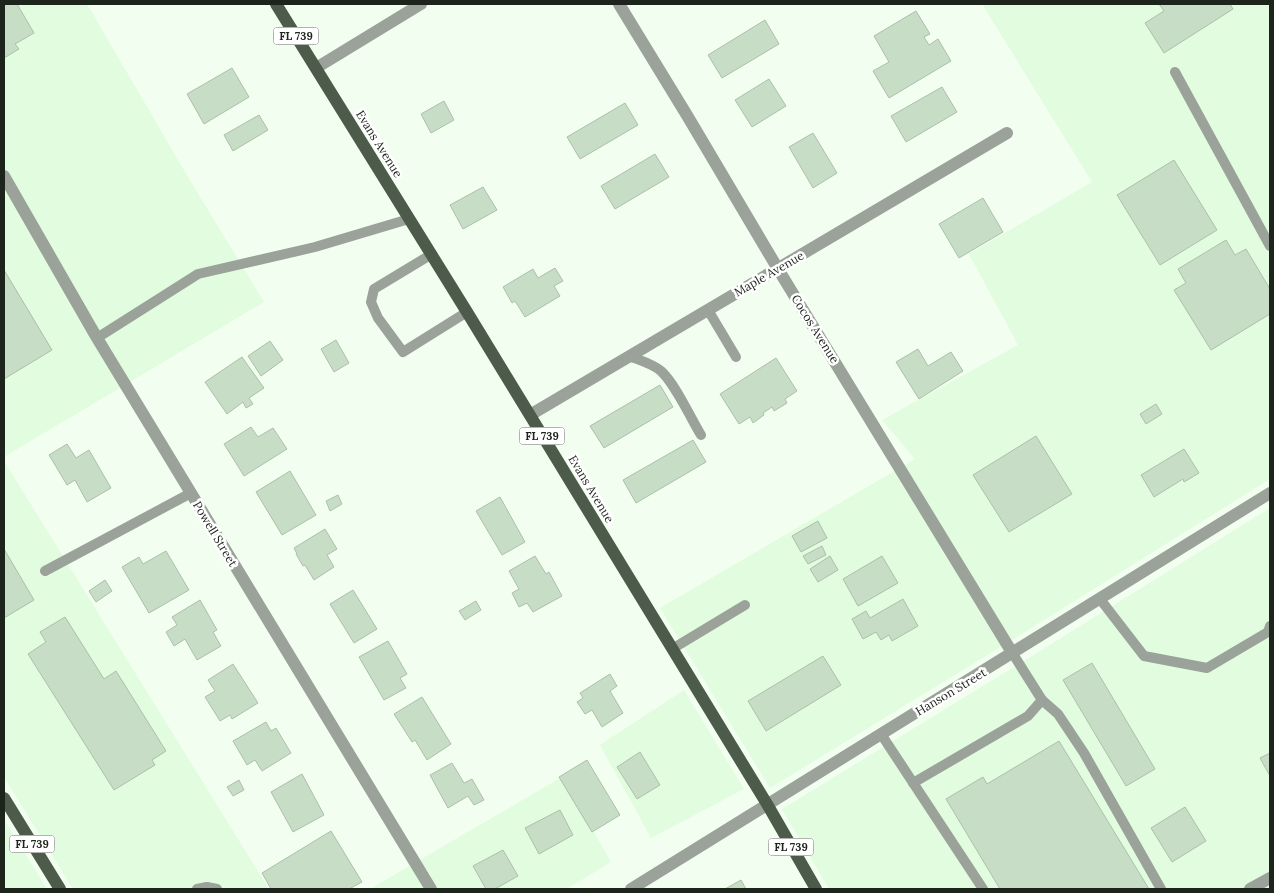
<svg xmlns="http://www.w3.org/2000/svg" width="1274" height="893" font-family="Lora,serif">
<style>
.built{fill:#e1fcde}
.building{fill:#c8ddc6;stroke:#abc0a9}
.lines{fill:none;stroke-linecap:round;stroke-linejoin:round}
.service{stroke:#9aa299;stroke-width:10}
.minor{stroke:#9aa299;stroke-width:12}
.tertiary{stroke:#9aa299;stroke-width:12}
.primary{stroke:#4c5b4a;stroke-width:12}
.labels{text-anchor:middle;stroke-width:5;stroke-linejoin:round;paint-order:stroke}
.shield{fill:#fff;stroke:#616660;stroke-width:1}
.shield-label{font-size:11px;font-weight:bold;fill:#1d241c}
.street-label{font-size:12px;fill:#1d241c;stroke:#fff}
</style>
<rect width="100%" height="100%" fill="#f2fff0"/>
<g class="built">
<path d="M4,4h83l101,173 76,125 -260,155z"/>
<path d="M982,4h288v475l-263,164 -237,145 -110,-180 255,-149 -33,-39 136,-75 -49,-91 123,-72z"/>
<path d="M4,461l265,428h-196l-69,-112z"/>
<path d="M1270,508v381h-441l-47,-80 237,-145z"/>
<path d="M684,690l60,99 -93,49 -51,-93z"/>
<path d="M562,777l49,85 -44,27h-197z"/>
<path d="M4,820l43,69h-43z"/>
</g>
<g class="building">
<path d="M4,4h13l17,29 -19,11 4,5 -15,9z"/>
<path d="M1159,4h71l3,5 -69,44 -19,-30 19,-12z"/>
<path d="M916,11l14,23 -6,3 5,8 9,-6 13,22 -62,37 -16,-27 16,-9 -15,-26z"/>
<path d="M765,20l14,24 -57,34 -14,-23z"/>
<path d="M232,68l17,29 -45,27 -17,-30z"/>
<path d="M769,79l17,27 -34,21 -17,-27z"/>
<path d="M942,87l15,25 -51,30 -15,-26z"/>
<path d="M444,101l10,19 -23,13 -10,-19z"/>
<path d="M625,103l13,22 -58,34 -13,-22z"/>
<path d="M259,115l9,15 -35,21 -9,-16z"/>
<path d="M813,133l24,40 -24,15 -24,-41z"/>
<path d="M655,154l14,23 -54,32 -14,-23z"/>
<path d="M1174,160l43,70 -57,35 -43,-70z"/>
<path d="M483,187l14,23 -34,19 -13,-24z"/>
<path d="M983,198l20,34 -44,26 -20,-34z"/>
<path d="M1226,240l9,15 11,-6 24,40v25l-59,36 -37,-60 12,-7 -8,-14z"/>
<path d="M555,268l8,13 -9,5 6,10 -35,21 -10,-16 -3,2 -9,-16 30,-18 5,9z"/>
<path d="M4,270l48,80 -48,29z"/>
<path d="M336,340l13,23 -15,9 -13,-23z"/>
<path d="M270,341l13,19 -22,16 -13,-20z"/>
<path d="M918,349l10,17 23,-14 12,19 -44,28 -23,-37z"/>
<path d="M242,357l22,31 -15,10 4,6 -7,4 -3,-6 -16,12 -22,-32z"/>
<path d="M776,358l21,33 -12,8 2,4 -13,8 -2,-4 -9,6 1,2 -11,8 -3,-6 -11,7 -19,-30z"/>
<path d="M660,385l13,22 -69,41 -14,-22z"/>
<path d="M1156,404l6,10 -16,10 -6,-10z"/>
<path d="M251,427l7,10 15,-9 14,21 -43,27 -20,-32z"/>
<path d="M1036,436l36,58 -63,38 -36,-57z"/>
<path d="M693,440l13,22 -70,41 -13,-23z"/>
<path d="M67,444l9,14 13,-8 22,38 -24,14 -12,-22 -8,5 -18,-30z"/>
<path d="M1184,449l15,24 -15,9 -1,-3 -29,18 -13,-22z"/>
<path d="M290,471l26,44 -34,20 -26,-43z"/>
<path d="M338,495l4,9 -12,7 -4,-10z"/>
<path d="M500,497l25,45 -23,13 -26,-44z"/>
<path d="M818,521l9,17 -26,14 -9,-16z"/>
<path d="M325,529l12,20 -10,6 7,12 -20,13 -9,-15 -2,1 -7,-12h1l-3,-6z"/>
<path d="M822,546l4,9 -18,9 -5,-8z"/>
<path d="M4,549l30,51 -30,18z"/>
<path d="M166,551l23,39 -40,23 -27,-46 17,-10 4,7z"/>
<path d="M535,556l11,18 3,-2 13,24 -29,16 -6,-9 -8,4 -7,-14 7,-4 -10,-18z"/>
<path d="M830,556l8,14 -20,12 -8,-13z"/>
<path d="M882,556l16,27 -40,23 -15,-27z"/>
<path d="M105,580l7,11 -16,11 -7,-11z"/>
<path d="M353,590l24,39 -23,14 -24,-39z"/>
<path d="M903,599l15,27 -26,15 -3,-6 -8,5 -5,-8 -13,7 -11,-20 14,-8 4,7z"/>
<path d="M200,600l17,30 -4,2 8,14 -24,14 -12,-21 -11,7 -8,-14 11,-7 -5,-8z"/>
<path d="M476,601l5,9 -16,10 -6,-9z"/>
<path d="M65,617l39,62 12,-8 50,80 -14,9 3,5 -41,25 -86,-136 18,-12 -6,-10z"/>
<path d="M388,641l19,33 -7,4 6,10 -22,12 -25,-43z"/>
<path d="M823,656l18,29 -75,46 -18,-30z"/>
<path d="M1092,663l63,106 -29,17 -63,-106z"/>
<path d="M233,664l25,39 -26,16 -2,-4 -10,6 -15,-24 10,-6 -7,-11z"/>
<path d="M610,674l7,12 -7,5 13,22 -21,14 -10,-17 -7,4 -8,-12 6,-4 -3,-5z"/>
<path d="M422,697l29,47 -24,16 -12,-20 -3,2 -18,-28z"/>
<path d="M266,722l5,9 5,-3 15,25 -29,18 -7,-11 -8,5 -14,-24z"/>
<path d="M1059,741l90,148h-149l-54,-90 37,-22 4,7z"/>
<path d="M640,752l20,33 -23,14 -20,-32z"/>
<path d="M1270,753v23l-10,-18z"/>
<path d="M587,760l33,55 -28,17 -33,-55z"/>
<path d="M452,763l12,20 8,-4 12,21 -10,5 -6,-9 -20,12 -18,-33z"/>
<path d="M302,774l22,41 -31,17 -22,-40z"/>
<path d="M239,780l5,10 -11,6 -6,-9z"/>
<path d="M1185,807l21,34 -34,21 -21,-34z"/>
<path d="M560,810l13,25 -34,19 -14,-26z"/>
<path d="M331,831l31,51 -13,7h-78l-9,-16z"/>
<path d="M503,850l15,26 -23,13h-9l-13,-23z"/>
<path d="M741,880l5,9h-21z"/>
</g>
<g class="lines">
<g class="service">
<path d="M1175,72l95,174"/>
<path d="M432,254l-58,35 -3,13 7,16 25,34 64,-40"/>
<path d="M708,310l28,47"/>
<path d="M97,338l101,-64 117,-27 94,-28"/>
<path d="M629,356c10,4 24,8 32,15 15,14 29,46 40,64"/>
<path d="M45,571l146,-78"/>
<path d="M1100,599l44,57 63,12 61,-36 2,-6"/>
<path d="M672,649l73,-44"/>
<path d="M1042,700l16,14 26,39 77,136"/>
<path d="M881,734l102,155"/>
<path d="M913,783l115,-67 14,-16 -29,-46"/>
<path d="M197,889l10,-2 10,2"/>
</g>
<g class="minor">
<path d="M619,4l69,113 90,152 235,385"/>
<path d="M316,68l105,-64"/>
<path d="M4,176l93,162 334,551"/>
<path d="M530,415l477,-282"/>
<path d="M1250,889l20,-11"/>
</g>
<path class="tertiary" d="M631,889l639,-396"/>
<g class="primary">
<path d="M276,4l191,308 300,492 49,85"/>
<path d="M4,798l56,91"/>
</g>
</g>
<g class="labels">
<g class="shield">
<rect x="273.5" y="27.5" width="45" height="17" rx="4"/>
<rect x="519.5" y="427.5" width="45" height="17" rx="4"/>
<rect x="9.5" y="835.5" width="45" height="17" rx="4"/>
<rect x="768.5" y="838.5" width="45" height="17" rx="4"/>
</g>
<g class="shield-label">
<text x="296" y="40">FL 739</text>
<text x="542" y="440">FL 739</text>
<text x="32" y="848">FL 739</text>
<text x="791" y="851">FL 739</text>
</g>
<g class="street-label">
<text transform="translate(379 144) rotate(58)" y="4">Evans Avenue</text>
<text transform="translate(769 274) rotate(-30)" y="4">Maple Avenue</text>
<text transform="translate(815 329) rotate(58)" y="4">Cocos Avenue</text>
<text transform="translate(591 489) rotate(59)" y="4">Evans Avenue</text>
<text transform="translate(215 534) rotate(59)" y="4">Powell Street</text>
<text transform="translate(951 692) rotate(-31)" y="4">Hanson Street</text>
</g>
</g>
<rect width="1274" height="893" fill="none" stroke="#1d241c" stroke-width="10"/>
</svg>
